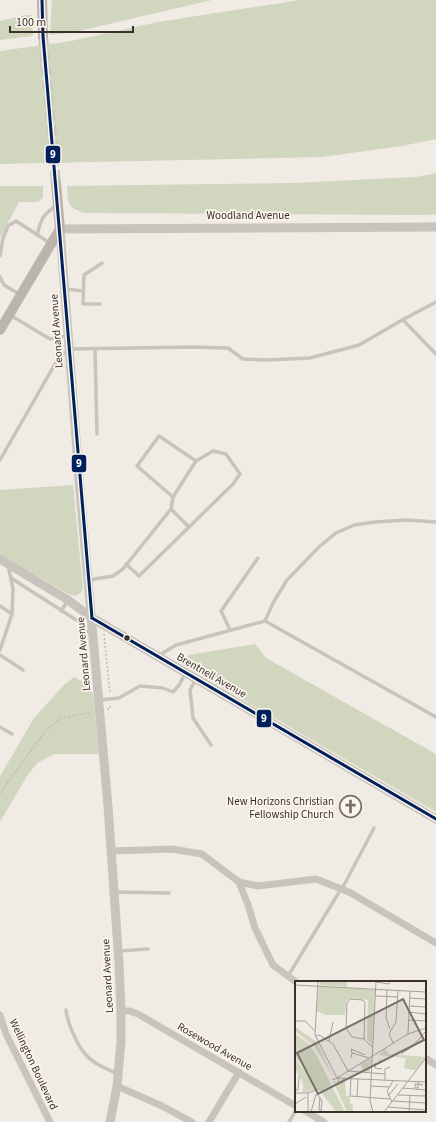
<svg xmlns="http://www.w3.org/2000/svg" width="436" height="1122" font-family="'Source Sans 3',sans-serif">
<style>
.green{fill:#d1d6bf}
.lines{fill:none;stroke-linecap:round;stroke-linejoin:round}
.secondary-tunnel{stroke:#ccc6c0;stroke-width:10;stroke-dasharray:10 5;stroke-linecap:butt}
.path{stroke:#c2bbb6;stroke-width:1.5;stroke-dasharray:2 2;stroke-linecap:butt}
.service{stroke:#c9c3be;stroke-width:3.5}
.minor{stroke:#c9c3be;stroke-width:7}
.tertiary{stroke:#c9c3be;stroke-width:9}
.secondary{stroke:#bab3ae;stroke-width:10}
.bus-1-casing{stroke:#fbf5ee;stroke-width:6}
.bus-1{stroke:#00205b;stroke-width:3}
.bus-dot{fill:#3b302b;stroke:#fbf5ee;stroke-width:1.5}
.labels{text-anchor:middle;stroke-width:3.5;stroke-linejoin:round;paint-order:stroke}
.street-label{font-size:11px;fill:#3b302b;stroke:#fbf5ee}
.poi-label{font-size:11px;fill:#3b302b;stroke:#fbf5ee;text-anchor:end}
.inset-road{fill:none;stroke:#a8a09b;stroke-width:1}
.view{fill:#7a716c;fill-opacity:0.15;stroke:#7a716c;stroke-width:2}
.inset-edge{fill:none;stroke:#3b302b;stroke-width:2}
.line-badge{stroke:#fbf5ee;stroke-width:1.5}
.badge-label{font-size:11px;text-anchor:middle;font-weight:bold;fill:#fff}
</style>
<rect width="100%" height="100%" fill="#f0ebe5"/>
<g class="green">
<path d="M52,0h160l-142,33 -20,2z"/>
<path d="M300,0h136v139l-34,7 -80,11 -322,7v-113l71,-10 87,-19z"/>
<path d="M26,15h5l2,21 -33,4v-19z"/>
<path d="M436,173v41l-11,1 -340,-2c-18,-5 -17,-10 -18,-27l227,-3 122,-6z"/>
<path d="M0,186h43v12l-5,4h-19l-19,36z"/>
<path d="M73,485l10,104 -2,4 -6,3 -7,-2 -68,-40v-64z"/>
<path d="M255,644l11,14 170,96v58l-253,-147 5,-10z"/>
<path d="M74,677l11,6 8,11 6,60h-44l-18,9 -10,13 -27,46v-46l34,-58 29,-32z"/>
</g>
<g class="lines">
<path class="secondary-tunnel" d="M43,36l13,147"/>
<g class="path">
<path d="M104,634l6,60"/>
<path d="M107,709h3v-5"/>
<path d="M0,793l47,-64 15,-11 30,-6"/>
</g>
<g class="service">
<path d="M37,235c5,-18 5,-19 20,-30"/>
<path d="M0,256l3,-18 5,-12 8,-5 34,22"/>
<path d="M0,277l4,8 15,9"/>
<path d="M65,289l18,2"/>
<path d="M100,304h-17l1,-29 18,-12"/>
<path d="M10,315l40,24 17,-3"/>
<path d="M403,320l33,34"/>
<path d="M95,350l2,84"/>
<path d="M0,460l59,-103 10,-8 124,-2 35,1 15,11 24,1 43,-2 49,-13 45,-26 32,-17"/>
<path d="M171,509l18,18"/>
<path d="M126,564l13,12 94,-92 7,-10 -14,-20 -13,-3 -17,10"/>
<path d="M11,578l70,45 5,9 5,-1"/>
<path d="M89,580l24,-4 10,-7 48,-60 2,-12 23,-36 -37,-25 -22,30 36,31"/>
<path d="M0,606l12,8"/>
<path d="M61,611l7,-11"/>
<path d="M265,621l8,-18 14,-23 32,-33 17,-14 18,-8 21,-3 32,-2 29,2"/>
<path d="M230,630l-9,-19 37,-53"/>
<path d="M0,650l12,-36 1,-25 -5,-24"/>
<path d="M0,655l23,15"/>
<path d="M158,656l18,-11 89,-24 171,96"/>
<path d="M196,679l-6,11 3,28 18,27"/>
<path d="M100,700l19,-2 21,-12 23,2 10,4 6,-7 7,-12"/>
<path d="M0,727l12,7"/>
<path d="M342,889l32,-61"/>
<path d="M115,892l54,1"/>
<path d="M119,951l29,-2"/>
<path d="M288,976l53,-87"/>
<path d="M66,1010c1,8 3,14 6,21 10,24 19,33 45,42"/>
<path d="M289,1122l7,-12"/>
</g>
<g class="minor">
<path d="M111,851l61,-2 30,5 37,28 9,23 7,23 18,37 23,17"/>
<path d="M239,882l19,4 58,-7 33,13 87,51"/>
<path d="M121,1011h9l8,3 158,92"/>
<path d="M0,1015l6,19 44,88"/>
<path d="M425,1058l11,7"/>
<path d="M117,1086l45,20 30,16"/>
<path d="M305,1111l19,11"/>
<path d="M209,1122l30,-50"/>
</g>
<g class="tertiary">
<path d="M0,559l68,41 24,18 344,201"/>
<path d="M110,1122l7,-36 4,-45v-30l-2,-48 -11,-157 -28,-315 -20,-262 376,-2"/>
</g>
<g class="secondary">
<path d="M42,0l1,36"/>
<path d="M0,330l60,-101 -4,-46"/>
</g>
<defs>
<g id="bus-1">
<path d="M42,0l1,36 49,582"/>
<path d="M92,618l344,201"/>
</g>
</defs>
<use href="#bus-1" class="bus-1-casing"/>
<use href="#bus-1" class="bus-1"/>
</g>
<defs>
<symbol id="church-ring" viewBox="-11 -11 22 22"><circle r="9.5" fill="#fbf5ee" stroke="#7a716c" stroke-width="1.5"/><path d="M-1.2-6h2.4v3.5h3.3v2.4h-3.3V6h-2.4V-.1h-3.3v-2.4h3.3Z" fill="#7a716c"/></symbol>
</defs>
<g fill-rule="evenodd">
<use href="#church-ring" x="338" y="794" width="25" height="25"/>
</g>
<circle class="bus-dot" cx="127" cy="638" r="3.5"/>
<g class="labels">
<g class="street-label">
<text x="248" y="219">Woodland Avenue</text>
<text transform="translate(56 331) rotate(-94)" y="4">Leonard Avenue</text>
<text transform="translate(83 654) rotate(-95)" y="4">Leonard Avenue</text>
<text transform="translate(212 675) rotate(30)" y="4">Brentnell Avenue</text>
<text transform="translate(107 976) rotate(-93)" y="4">Leonard Avenue</text>
<text transform="translate(215 1046) rotate(30)" y="4">Rosewood Avenue</text>
<text transform="translate(34 1064) rotate(65)" y="4">Wellington Boulevard</text>
</g>
<g class="poi-label">
<text x="334" y="805">New Horizons Christian<tspan x="334" dy="13">Fellowship Church</tspan></text>
</g>
</g>
<g transform="translate(295 981)">
<rect width="131" height="131" fill="#f0ebe5"/>
<path d="M23,0h29v6l-26,-2zM24,5l56,4 -3,55 -5,-6 1,-39 -18,-2 -4,3 -1,14h-19l-10,-4zM0,46l22,15 17,36 -20,-32 -19,-15zM0,53l13,9 9,13 28,56h-9l-41,-55zM90,67l4,6 37,3 -10,13 -8,-1 -4,-1 2,-10 -27,-3zM76,77l-1,14h-5l-5,-8zM0,78l22,27 2,2 -16,5v-9l-8,-16zM38,100l12,1 1,14h4v8h3v8h-6z" fill="#d1d6bf"/>
<path class="inset-road" d="M23,0l-3,54 22,43 71,-44 18,-6M81,1l13,2 1,-3M0,4l131,7M92,9l-1,28 4,11M80,15l23,1M114,17l17,1M114,25l17,1M113,31l18,2M113,39l18,1M0,40h10l10,10M113,53l2,-43M20,55l4,-1 14,9 15,27 37,3M69,58l-12,-2 -6,-9 1,-25 3,-4 13,1 2,3 -1,36 9,9M34,60l4,-19M98,62l-4,-9 7,-12 2,-31M57,72l-1,-4 14,6M106,73l12,-8 13,-15M56,77l1,-5 17,5M81,82l-1,5 7,1M76,85l9,-3v-3M43,97l1,5 6,-5M56,98l-1,17 40,3M37,99l5,-2 89,4M90,99v-11l5,-2M124,101l-1,2v4h-3v-4h3l5,1M76,105l18,1M108,107l23,2M0,109h3l1,-14M0,112h13l11,-4M103,114l28,1M93,115l10,-12M62,116l1,-18M98,120l33,2M97,121l-5,-11 6,-10M0,123l11,-7M93,126l38,3M13,131v-19M16,131l5,-18 2,1 4,6 -1,10 -2,-1 1,-13M78,131l-3,-11 6,-120M89,131l42,-54M114,131l1,-17"/>
<path class="view" d="M108,18l21,41 -106,54 -21,-41z"/>
<rect width="131" height="131" class="inset-edge"/>
</g>
<g class="line-badge">
<rect x="45" y="145" width="16" height="19" rx="4" fill="#00205b"/>
<rect x="71" y="454" width="16" height="19" rx="4" fill="#00205b"/>
<rect x="256" y="709" width="16" height="19" rx="4" fill="#00205b"/>
</g>
<g class="badge-label">
<text x="53" y="158">9</text>
<text x="79" y="467">9</text>
<text x="264" y="722">9</text>
</g>
<path d="M10 26v6h123v-6" fill="none" stroke="#3b302b" stroke-width="2"/>
<text x="16" y="26" font-size="12" fill="#3b302b" stroke="#fbf5ee" stroke-width="3" paint-order="stroke">100 m</text>
</svg>
